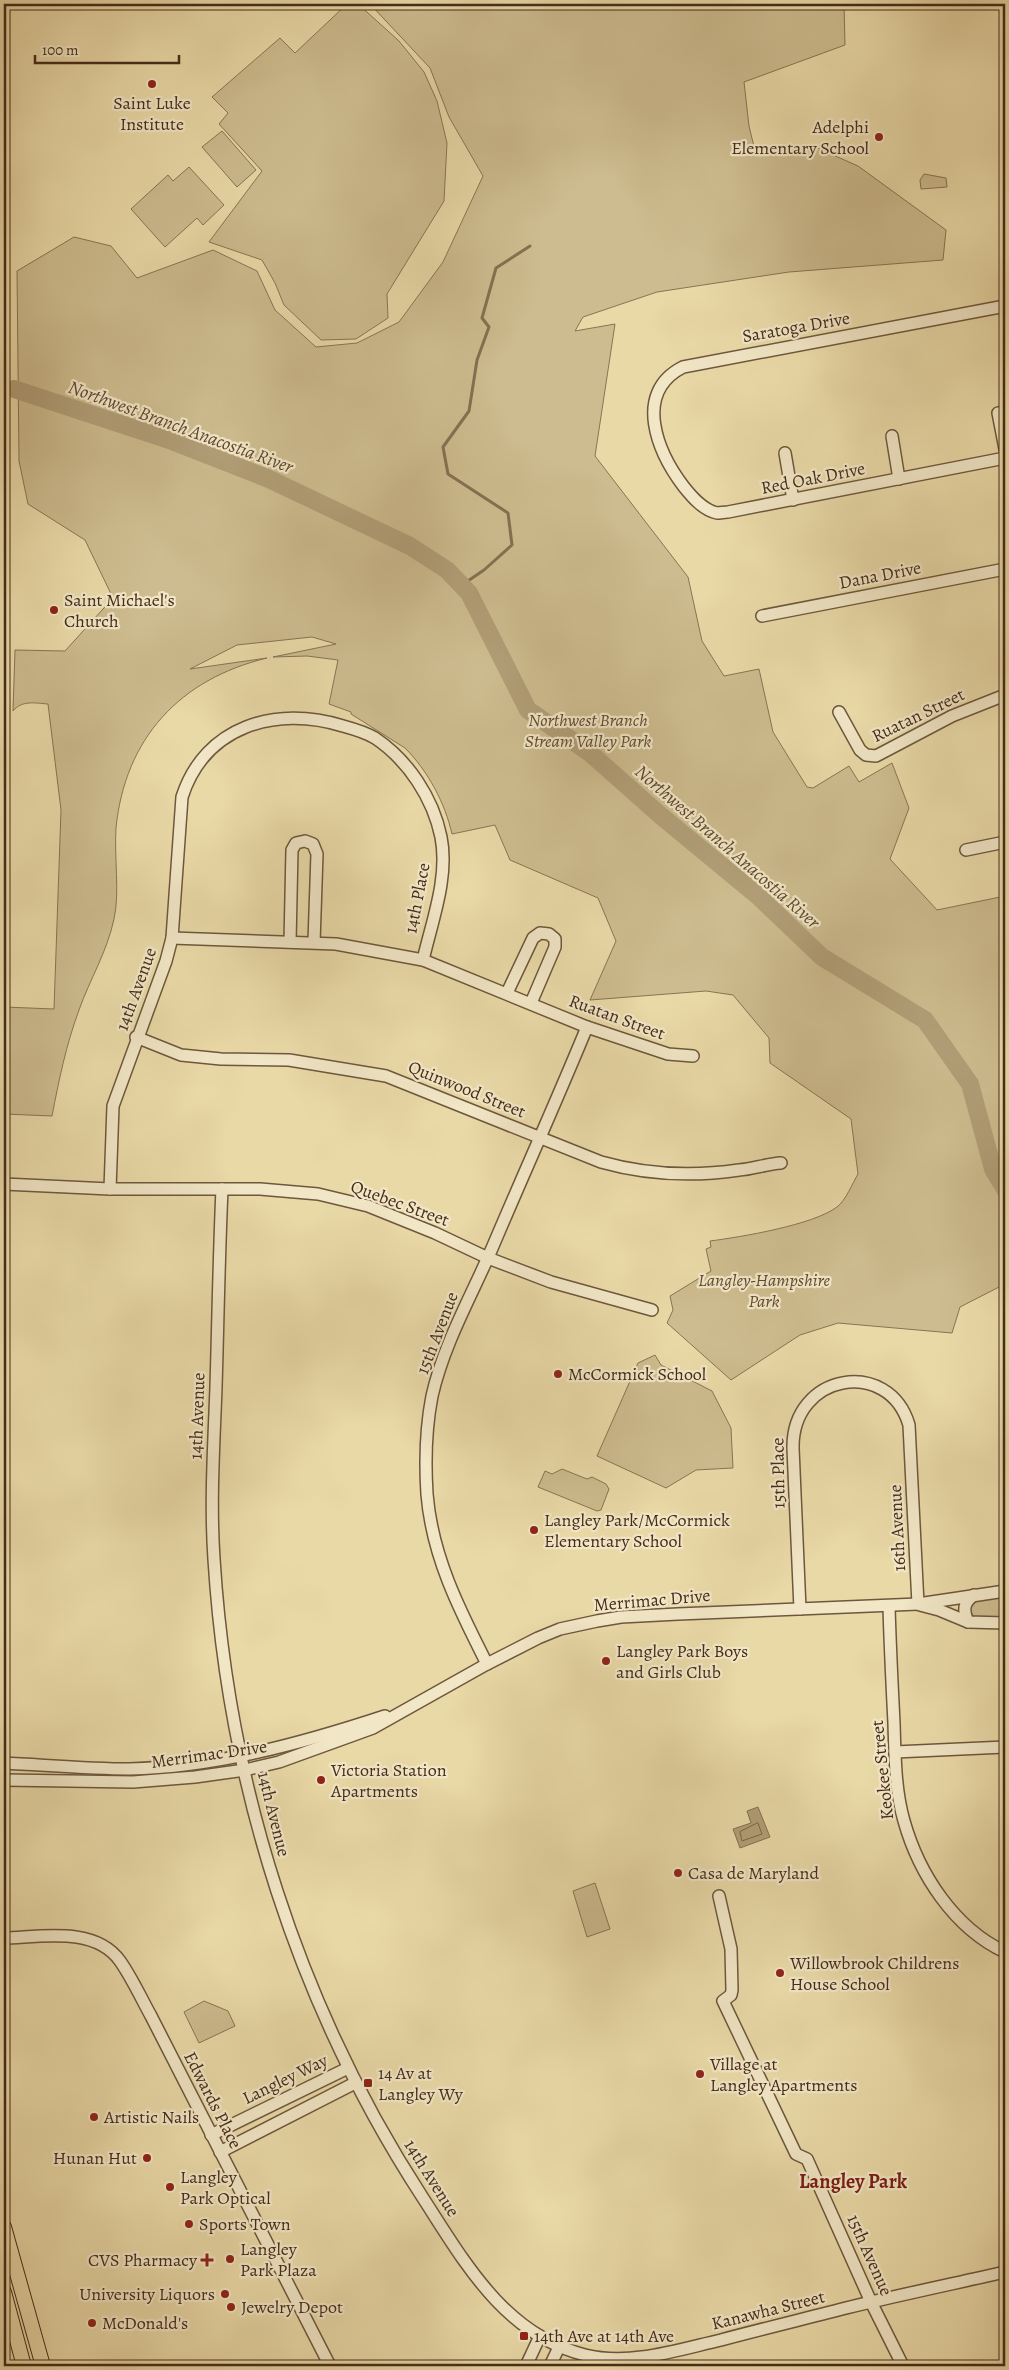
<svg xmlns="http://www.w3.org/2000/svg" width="1009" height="2370" font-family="Alegreya,serif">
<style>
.green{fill:#cdbc8f;stroke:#897454}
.water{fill:#b19e77;stroke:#867052}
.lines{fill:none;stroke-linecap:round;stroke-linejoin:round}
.shore{stroke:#7b6548;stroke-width:1}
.stream{stroke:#867052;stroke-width:3}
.river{stroke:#b19e77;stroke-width:18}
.minor-casing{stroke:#6e573d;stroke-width:14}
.major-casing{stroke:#452c1a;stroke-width:16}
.minor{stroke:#f1e6c6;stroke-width:11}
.major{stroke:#e9d9a7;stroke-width:14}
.poi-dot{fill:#8f2418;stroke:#f1e6c6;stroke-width:2}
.labels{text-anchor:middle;stroke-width:4.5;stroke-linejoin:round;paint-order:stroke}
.poi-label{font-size:18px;fill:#452c1a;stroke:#f1e6c6;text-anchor:start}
.street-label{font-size:18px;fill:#452c1a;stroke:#f1e6c6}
.park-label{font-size:18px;font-style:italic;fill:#604931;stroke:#f1e6c6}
.water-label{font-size:19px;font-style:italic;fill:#604831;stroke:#f1e6c6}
.quarter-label{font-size:20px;font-weight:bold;fill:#7a1f14;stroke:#f1e6c6}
</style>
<rect width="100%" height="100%" fill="#e9d9a7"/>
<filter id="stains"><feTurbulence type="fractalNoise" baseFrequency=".004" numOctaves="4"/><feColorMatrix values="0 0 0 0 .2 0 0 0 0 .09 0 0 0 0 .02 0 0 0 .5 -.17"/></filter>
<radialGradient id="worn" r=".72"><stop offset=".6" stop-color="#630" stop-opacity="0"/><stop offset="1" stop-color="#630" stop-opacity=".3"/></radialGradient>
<g class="green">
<path d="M347,4h11l41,37 25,31 13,29 10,42 -3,58 -57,93 1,24 -32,21 -35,1 -37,-35 -9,-22 -13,-23 -53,-18 53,-71 -43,-47 9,-11 -16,-16 68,-59 15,15z"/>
<path d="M370,4h474l1,41 -101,37 5,44 7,29 59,-8 43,19 88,64 -3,30 -154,12 -132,20 -74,25 -8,14 40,-7 -20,132 93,121 14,64 22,35 35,-7 14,63 34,55 6,1 36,-22 10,16 33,-19 17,45 -19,51 47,51 68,-14v388l-45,23 -8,26 -114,-10 -38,12 -69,45 -64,-57 6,-13 -3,-14 41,-25 -5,-22 5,-2 -1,-6c31,-4 103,-16 127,-34 9,-7 15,-23 21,-33l-7,-55 -81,-56 -1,-25 -36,-43 -27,-4 -116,9 26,-59 -18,-43 -88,-38 -15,-35 -43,9c-7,-31 -24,-63 -47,-86l-54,-34v-2l-22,-8 9,-44 -31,-4 -34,1 63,-13 -24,-7 -75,8 -47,24 77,-11c-87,21 -142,80 -151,170 -2,29 4,65 -2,91 -7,33 -24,60 -35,91 -13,35 -20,70 -27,106l-48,-2v-107l50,2 7,-199 -13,-106c-13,-1 -26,-4 -35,7l2,-61 50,1 48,-53 -28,-58 -57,-36 -9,-43 -2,-190 57,-34 37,9 26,32 76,-28 44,21 18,39 41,37 41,-4 42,-21 44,-60 40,-86 -34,-59 -19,-49z"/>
<path d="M222,131l34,39 -19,17 -35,-40z"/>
<path d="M189,167l35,38 -21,20 -6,-7 -32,29 -34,-38 37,-34 5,6z"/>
<path d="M924,174l22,4 1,9 -26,2 -1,-9z"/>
<path d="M655,1355l6,10 51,26 19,37 2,40 -37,2 -30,18 -69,-32 41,-93z"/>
<path d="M562,1469l25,10 5,-2 14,7 3,5 -8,21 -4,1 -59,-24 7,-16 7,3z"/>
<path d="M1005,1595v24l-31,-2 -4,-7v-5l5,-4z"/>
<path d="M595,1883l15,46 -23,8 -14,-46z"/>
<path d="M204,2001l24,10 7,15 -36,17 -15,-31z"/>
</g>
<path class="water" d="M758,1807l12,30 -30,11 -7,-19 18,-6 -4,-12z"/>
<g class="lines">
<path class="shore" d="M758,1823l4,11 -20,7 -2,-9z"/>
<path class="stream" d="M462,585l22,-15 28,-25 -4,-32 -60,-39 -5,-27 26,-36 8,-51 12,-33 -7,-9 14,-50 34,-22"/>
<path class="river" d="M14,389l158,52 97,38 141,67 37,24 22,23 59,117 62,43 70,62 98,81 64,61 103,63 45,64 23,85 12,20"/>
<defs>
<g id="minor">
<path d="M1005,306l-322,61c-51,26 -25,86 1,120 8,10 19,23 33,26 3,0 8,-1 11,-1l277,-54"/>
<path d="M998,413l7,36"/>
<path d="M892,436l7,43"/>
<path d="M785,453l8,47"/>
<path d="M762,616l243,-47"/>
<path d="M839,712l21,38 6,5 10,1 76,-40 53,-21"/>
<path d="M966,850l39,-8"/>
<path d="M172,938l164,6 87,16 164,67 81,27 25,2"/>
<path d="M290,942l2,-92 4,-7 9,-2 8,3 4,10 -3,88"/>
<path d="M507,993l26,-55 7,-5 9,1 6,5v8l-24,56"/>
<path d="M136,1037l45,18 40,4 68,1 97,16 215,86c46,13 90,15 138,8 14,-1 27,-6 42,-7"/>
<path d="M4,1184l106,5h150l58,5 50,12 67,27 53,25 63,24 101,28"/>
<path d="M110,1189l3,-83 53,-145 6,-23 10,-141c23,-71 94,-92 161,-71 11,3 22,6 32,12 33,22 58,60 66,99 8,40 -9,84 -18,123"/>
<path d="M222,1189c-3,66 -4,132 -6,198 -2,57 -6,114 -2,172 14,226 85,449 209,639 42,65 82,137 162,157 45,11 92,-5 136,-15 41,-11 83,-21 125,-32 53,-13 106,-24 159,-36"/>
<path d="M920,1605l19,5 29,12 37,1"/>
<path d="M889,1606c1,39 3,78 5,117 1,32 1,67 10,98 15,53 50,107 101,131"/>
<path d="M800,1609l-7,-161c-1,-75 96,-91 116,-23l9,179"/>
<path d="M968,1622c-5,-12 -5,-19 6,-27"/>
<path d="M487,1664c-28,-55 -55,-108 -60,-170 -2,-31 -1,-67 5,-98 12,-53 40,-101 61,-150 31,-73 64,-146 94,-219"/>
<path d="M895,1752l110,-5"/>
<path d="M4,1763c41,2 84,6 125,6 87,-2 174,-26 256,-53"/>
<path d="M4,1780l129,2 62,-5 50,-7 34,-8 94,-34 114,-64 51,-26 22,-9 37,-8 24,-4 57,-3 240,-10 87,-13"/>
<path d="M719,1896l12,53 1,41 -1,5 -8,6 73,153 11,5 64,143 32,64"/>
<path d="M4,1938c37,-1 91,-12 116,23 12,17 21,37 31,55l179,350"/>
<path d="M211,2135l137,-67"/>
<path d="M220,2152l135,-69"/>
<path d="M526,2366l14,-30"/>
<path d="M550,2366l9,-19"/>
</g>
<g id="major">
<path d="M4,2227l39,139"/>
<path d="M4,2292l20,74"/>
</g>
</defs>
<use href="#minor" class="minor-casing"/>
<use href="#major" class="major-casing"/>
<use href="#minor" class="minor"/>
<use href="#major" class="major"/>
</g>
<g class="poi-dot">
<circle cx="152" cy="84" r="5"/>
<circle cx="879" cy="137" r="5"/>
<circle cx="54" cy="610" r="5"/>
<circle cx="558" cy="1374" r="5"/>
<circle cx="534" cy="1530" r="5"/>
<circle cx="606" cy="1661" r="5"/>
<circle cx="321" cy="1780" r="5"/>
<circle cx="678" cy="1873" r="5"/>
<circle cx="780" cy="1973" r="5"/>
<circle cx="700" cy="2074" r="5"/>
<rect x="363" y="2078" width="10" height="10" rx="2.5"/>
<circle cx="94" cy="2117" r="5"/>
<circle cx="147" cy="2158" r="5"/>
<circle cx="170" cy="2187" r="5"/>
<circle cx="189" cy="2224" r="5"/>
<circle cx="230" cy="2259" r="5"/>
<path d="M204.5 2252.5h5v5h5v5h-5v5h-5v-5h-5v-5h5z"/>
<circle cx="225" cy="2294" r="5"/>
<circle cx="231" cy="2307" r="5"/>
<circle cx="92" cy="2323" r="5"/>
<rect x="519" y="2331" width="10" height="10" rx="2.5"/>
</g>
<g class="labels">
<g class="poi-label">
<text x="152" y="109" text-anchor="middle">Saint Luke<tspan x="152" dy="21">Institute</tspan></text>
<text x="869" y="133" text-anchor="end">Adelphi<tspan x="869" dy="21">Elementary School</tspan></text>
<text x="64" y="606">Saint Michael's<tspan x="64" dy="21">Church</tspan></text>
<text x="568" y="1380">McCormick School</text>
<text x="544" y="1526">Langley Park/McCormick<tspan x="544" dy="21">Elementary School</tspan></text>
<text x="616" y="1657">Langley Park Boys<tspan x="616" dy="21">and Girls Club</tspan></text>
<text x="331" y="1776">Victoria Station<tspan x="331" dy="21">Apartments</tspan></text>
<text x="688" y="1879">Casa de Maryland</text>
<text x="790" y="1969">Willowbrook Childrens<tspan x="790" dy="21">House School</tspan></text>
<text x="710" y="2070">Village at<tspan x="710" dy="21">Langley Apartments</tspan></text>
<text x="378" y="2079">14 Av at<tspan x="378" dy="21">Langley Wy</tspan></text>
<text x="104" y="2123">Artistic Nails</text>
<text x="137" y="2164" text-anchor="end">Hunan Hut</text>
<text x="180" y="2183">Langley<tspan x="180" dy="21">Park Optical</tspan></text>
<text x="199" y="2230">Sports Town</text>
<text x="240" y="2255">Langley<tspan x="240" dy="21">Park Plaza</tspan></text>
<text x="197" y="2266" text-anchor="end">CVS Pharmacy</text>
<text x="215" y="2300" text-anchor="end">University Liquors</text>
<text x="241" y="2313">Jewelry Depot</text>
<text x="102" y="2329">McDonald's</text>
<text x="534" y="2342">14th Ave at 14th Ave</text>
</g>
<g class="street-label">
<text transform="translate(796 327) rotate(-10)" y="6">Saratoga Drive</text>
<text transform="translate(813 478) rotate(-11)" y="6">Red Oak Drive</text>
<text transform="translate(880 575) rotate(-11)" y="6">Dana Drive</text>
<text transform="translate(918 715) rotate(-26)" y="6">Ruatan Street</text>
<text transform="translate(417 898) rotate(-79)" y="6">14th Place</text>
<text transform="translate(136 989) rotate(-70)" y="6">14th Avenue</text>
<text transform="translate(617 1017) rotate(20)" y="6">Ruatan Street</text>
<text transform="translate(467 1089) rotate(22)" y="6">Quinwood Street</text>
<text transform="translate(400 1203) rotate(20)" y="6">Quebec Street</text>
<text transform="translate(437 1333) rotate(-69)" y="6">15th Avenue</text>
<text transform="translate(197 1416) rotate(-88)" y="6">14th Avenue</text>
<text transform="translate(778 1473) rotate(-91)" y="6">15th Place</text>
<text transform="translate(897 1528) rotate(-93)" y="6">16th Avenue</text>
<text transform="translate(652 1600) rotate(-5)" y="6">Merrimac Drive</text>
<text transform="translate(209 1754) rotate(-8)" y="6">Merrimac Drive</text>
<text transform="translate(882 1770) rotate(-96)" y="6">Keokee Street</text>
<text transform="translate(274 1814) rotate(76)" y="6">14th Avenue</text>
<text transform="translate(285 2079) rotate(-26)" y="6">Langley Way</text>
<text transform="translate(213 2100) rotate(63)" y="6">Edwards Place</text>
<text transform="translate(432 2178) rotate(58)" y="6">14th Avenue</text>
<text transform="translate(870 2255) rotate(66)" y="6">15th Avenue</text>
<text transform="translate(768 2310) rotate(-14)" y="6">Kanawha Street</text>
</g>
<g class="park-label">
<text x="588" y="726">Northwest Branch<tspan x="588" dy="21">Stream Valley Park</tspan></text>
<text x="764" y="1286">Langley-Hampshire<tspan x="764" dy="21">Park</tspan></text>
</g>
<g class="water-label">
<text transform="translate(181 426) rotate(20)" y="7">Northwest Branch Anacostia River</text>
<text transform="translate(728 846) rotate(41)" y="7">Northwest Branch Anacostia River</text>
</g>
<g class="quarter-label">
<text x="853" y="2188">Langley Park</text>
</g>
</g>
<rect width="1009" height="2370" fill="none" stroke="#e9d9a7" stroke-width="20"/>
<rect x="5" y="5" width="999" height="2360" fill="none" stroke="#452c1a" stroke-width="2.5"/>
<rect x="10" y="10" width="989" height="2350" fill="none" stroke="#452c1a"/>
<path d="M35 55v8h144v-8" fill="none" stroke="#452c1a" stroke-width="2.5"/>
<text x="42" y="55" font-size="15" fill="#452c1a" stroke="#f1e6c6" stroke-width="4" paint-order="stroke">100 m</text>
<rect width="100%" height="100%" filter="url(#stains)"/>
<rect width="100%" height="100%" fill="url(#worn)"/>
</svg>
